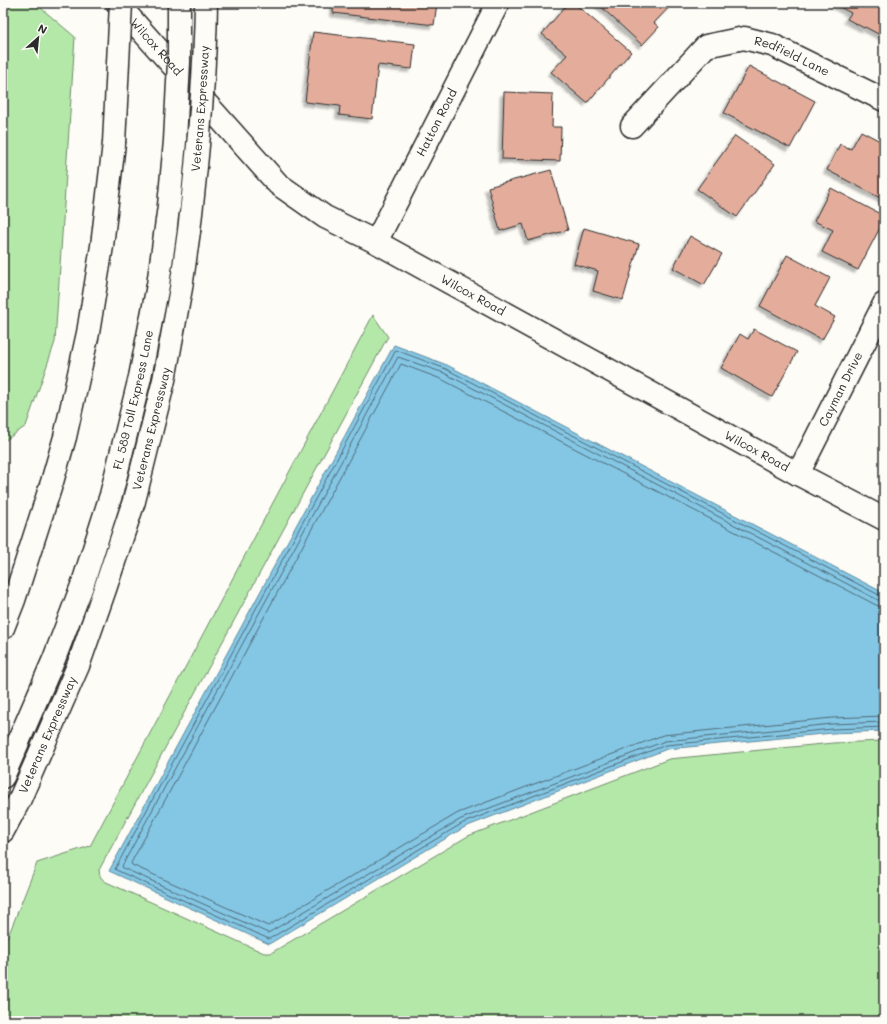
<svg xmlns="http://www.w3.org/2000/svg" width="887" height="1024" font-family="Mali,sans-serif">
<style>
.green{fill:#b4e8a9;stroke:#708a6a}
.water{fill:#84c7e5;stroke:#60899b}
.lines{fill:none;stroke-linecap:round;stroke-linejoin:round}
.shore{stroke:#4f6975;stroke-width:1}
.building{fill:#e4ad9b;stroke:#2b2b2b;filter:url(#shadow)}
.street-casing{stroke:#2b2b2b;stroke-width:25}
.secondary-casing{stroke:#2b2b2b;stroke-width:25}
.highway-casing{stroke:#2b2b2b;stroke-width:25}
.street{stroke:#fdfcf7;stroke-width:22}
.secondary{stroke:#fdfcf7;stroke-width:22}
.highway{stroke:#fdfcf7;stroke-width:22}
.highway-bridge-casing{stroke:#2b2b2b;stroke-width:25;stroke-linecap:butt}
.highway-bridge{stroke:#fdfcf7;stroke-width:22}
.labels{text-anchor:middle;stroke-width:3;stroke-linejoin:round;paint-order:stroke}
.street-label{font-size:12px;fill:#2b2b2b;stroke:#fdfcf7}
</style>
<defs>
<filter id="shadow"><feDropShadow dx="-3.5" dy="3.5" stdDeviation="1" flood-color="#0004"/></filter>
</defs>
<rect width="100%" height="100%" fill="#fdfcf7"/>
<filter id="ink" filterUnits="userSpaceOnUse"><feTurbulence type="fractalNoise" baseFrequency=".025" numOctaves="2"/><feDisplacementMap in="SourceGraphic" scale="8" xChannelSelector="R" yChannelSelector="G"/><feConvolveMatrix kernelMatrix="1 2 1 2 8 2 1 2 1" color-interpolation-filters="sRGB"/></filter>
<g filter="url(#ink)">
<g class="green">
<path d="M3,3h32l40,34 -20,305 -29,84 -23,16z"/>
<path d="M373,315l15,22 -2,3 -287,530 1,6 4,5 160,72h7l197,-117 201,-77 164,-16 51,-2v280h-881v-76l8,-16 26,-66 53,-17z"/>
</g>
<path class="water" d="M394,345l53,20 437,228v138l-51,2 -166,16 -202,78 -196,117 -160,-73z"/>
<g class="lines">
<g class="shore">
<path d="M884,596h-3l-435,-227 -50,-19 -281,519 1,1 153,69 194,-116 203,-78 167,-16 51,-2"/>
<path d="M884,601l-6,-1 -434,-227 -46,-16 -276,509 1,2 145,65 193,-114 204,-78 167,-17 52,-2"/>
<path d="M884,607l-8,-2 -435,-226 -40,-15 -270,499 1,2 136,61 190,-113 205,-78 169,-17 52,-2"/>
</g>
</g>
<g class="building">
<path d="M334,3h103l-3,22 -101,-12z"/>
<path d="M568,3h6l57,49 -44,51 -36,-31 16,-17 -25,-21z"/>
<path d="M597,3h76l-19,20 5,4 -17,18z"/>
<path d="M834,3h50v34l-19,-10 -1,1 -17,-9 4,-6 -17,-9z"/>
<path d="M313,32l102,12 -3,25 -34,-4 -6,54 -33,-4 1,-9 -35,-4z"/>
<path d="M749,66l66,35 -25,47 -66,-35z"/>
<path d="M504,92l49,2 -1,33h9l-1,34 -58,-2z"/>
<path d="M861,131l23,12v57l-57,-30 13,-26 11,5z"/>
<path d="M735,136l40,28 -38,53 -40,-28z"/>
<path d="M551,170l17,60 -40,11 -5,-17 -23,7 -12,-44z"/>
<path d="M831,188l53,28v4l-26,50 -36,-18 11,-22 -19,-9z"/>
<path d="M584,228l55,16 -16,56 -30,-9 5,-20 -24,-7z"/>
<path d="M690,236l32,18 -18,31 -31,-17z"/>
<path d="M787,255l43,23 -15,28 20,11 -13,23 -62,-34z"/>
<path d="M754,329l43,23 -25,45 -51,-29 19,-34 8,5z"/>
</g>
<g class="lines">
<defs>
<g id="street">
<path id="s1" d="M632,126l74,-80 38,-8 28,7 112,55"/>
<path id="s2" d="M376,242l122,-239"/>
<path id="s3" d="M798,474l86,-170"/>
</g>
<g id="secondary">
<path id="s4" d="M117,3l161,181 47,33 51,25 422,232 86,45"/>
</g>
<g id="highway">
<path d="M3,628l11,-28 38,-118 13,-45 23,-104 14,-87 12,-103"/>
<path id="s5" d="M3,777l51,-118 29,-76 28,-88 29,-118 18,-92 11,-79"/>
<path id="s6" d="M3,831l16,-30 59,-135 27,-77 29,-88 30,-121 17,-92 8,-57"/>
</g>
</defs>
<use href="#street" class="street-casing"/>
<use href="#secondary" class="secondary-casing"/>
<use href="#highway" class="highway-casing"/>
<use href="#street" class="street"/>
<use href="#secondary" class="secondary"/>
<use href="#highway" class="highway"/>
<defs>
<g id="highway-bridge">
<path d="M114,143l7,-140"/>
<path d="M169,206l6,-65 4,-79v-59"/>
<path id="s7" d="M189,231c9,-76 16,-152 17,-228"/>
</g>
</defs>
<use href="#highway-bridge" class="highway-bridge-casing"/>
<use href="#highway-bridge" class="highway-bridge"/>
</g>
</g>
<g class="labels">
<g class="street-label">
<text dy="4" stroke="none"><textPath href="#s4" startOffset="59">Wilcox Road</textPath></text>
<text dy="4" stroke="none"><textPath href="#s1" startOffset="199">Redfield Lane</textPath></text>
<text dy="4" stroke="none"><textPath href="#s7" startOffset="123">Veterans Expressway</textPath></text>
<text dy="4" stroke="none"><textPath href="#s2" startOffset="134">Hatton Road</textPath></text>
<text dy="4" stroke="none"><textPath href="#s4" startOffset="467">Wilcox Road</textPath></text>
<text dy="4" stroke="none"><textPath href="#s3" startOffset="95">Cayman Drive</textPath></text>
<text dy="4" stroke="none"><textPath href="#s5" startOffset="400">FL 589 Toll Express Lane</textPath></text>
<text dy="4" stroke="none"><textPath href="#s6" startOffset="430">Veterans Expressway</textPath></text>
<text dy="4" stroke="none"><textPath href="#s4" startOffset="791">Wilcox Road</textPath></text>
<text dy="4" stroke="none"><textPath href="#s6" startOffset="106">Veterans Expressway</textPath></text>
</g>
</g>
<rect width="887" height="1024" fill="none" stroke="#fdfcf7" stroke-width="16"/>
<rect x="8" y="8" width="871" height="1008" fill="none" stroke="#2b2b2b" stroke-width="1.5" filter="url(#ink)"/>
<g transform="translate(38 38) rotate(27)" stroke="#fdfcf7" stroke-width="3" paint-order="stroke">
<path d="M0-3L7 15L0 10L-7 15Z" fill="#2b2b2b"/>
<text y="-6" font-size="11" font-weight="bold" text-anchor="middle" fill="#2b2b2b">N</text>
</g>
</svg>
